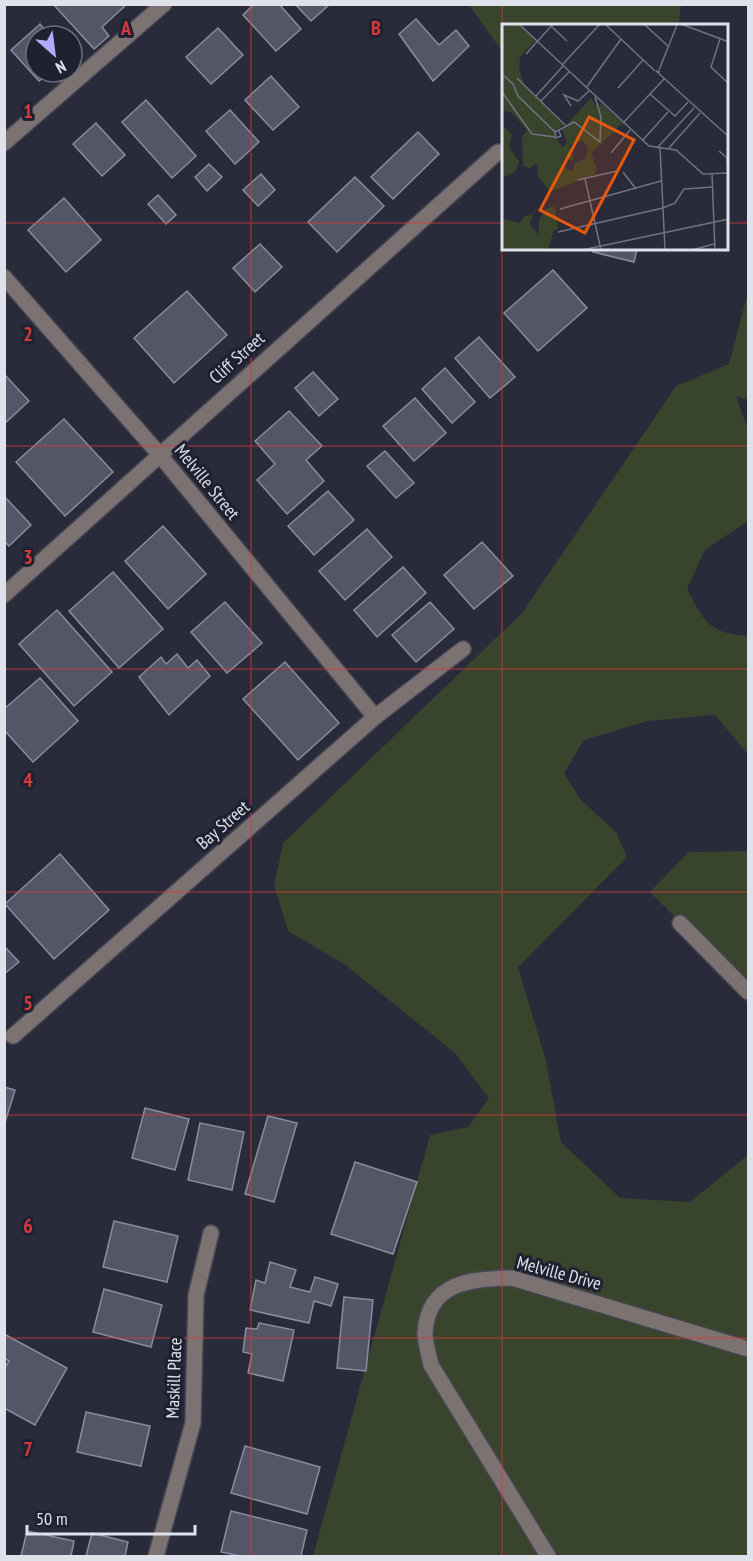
<svg xmlns="http://www.w3.org/2000/svg" width="753" height="1561" font-family="'PT Sans Narrow',sans-serif">
<style>
.green{fill:#38442c}
.building{fill:#545667;stroke:#8a8c9f;stroke-width:1.5}
.lines{fill:none;stroke-linecap:round;stroke-linejoin:round}
.minor-casing{stroke:#464756;stroke-width:18}
.minor{stroke:#7c7271;stroke-width:15}
.grid{fill:none;stroke:#d73a3c;stroke-width:1.5;stroke-opacity:0.55}
.labels{text-anchor:middle;stroke-width:6;stroke-linejoin:round;paint-order:stroke}
.street-label{font-size:18px;fill:#dfe1eb;stroke:#1f2130}
.inset-road{fill:none;stroke:#727381;stroke-width:1.5}
.view{fill:#e8590c;fill-opacity:0.15;stroke:#e8590c;stroke-width:3}
.inset-edge{fill:none;stroke:#dfe1eb;stroke-width:3}
.grid-label{font-size:20px;text-anchor:middle;font-weight:bold;fill:#d73a3c;stroke:#1f2130;stroke-width:6;stroke-linejoin:round;paint-order:stroke}
</style>
<rect width="100%" height="100%" fill="#292a3a"/>
<g class="green">
<path d="M469,5h212l-2,20 -175,1v28z"/>
<path d="M746,299l2,1v100l-12,-4 12,34v91l-43,29 -18,39c17,32 21,44 61,47v118l-33,-39 -67,6 -64,19 -20,33 16,26 36,33 11,25 -109,110 28,94 15,81 59,56 70,4 58,-47v401h-435l117,-421 38,-8 21,-29 -34,-45 -111,-89 -56,-33 -14,-46 9,-42 239,-230 154,-227 53,-22z"/>
<path d="M748,851v140l-98,-99 38,-40z"/>
</g>
<g class="building">
<path d="M53,4h73v1l-24,22 7,9 -15,13z"/>
<path d="M254,4h25l22,25 -25,22 -33,-36z"/>
<path d="M295,4h35l-19,17z"/>
<path d="M416,19l23,26 17,-15 13,16 -36,35 -34,-47z"/>
<path d="M40,24l10,12h-14v36h14l-11,9 -28,-31z"/>
<path d="M218,28l25,27 -32,29 -25,-27z"/>
<path d="M271,76l28,31 -26,23 -28,-30z"/>
<path d="M146,100l50,56 -24,22 -50,-56z"/>
<path d="M230,110l29,32 -24,22 -29,-33z"/>
<path d="M96,123l29,32 -23,21 -29,-32z"/>
<path d="M418,132l21,22 -46,45 -22,-22z"/>
<path d="M209,164l13,13 -15,14 -12,-14z"/>
<path d="M261,174l14,16 -17,16 -15,-16z"/>
<path d="M355,177l29,29 -47,46 -29,-30z"/>
<path d="M158,195l18,20 -10,9 -18,-20z"/>
<path d="M64,198l37,42 -35,32 -38,-42z"/>
<path d="M260,244l22,23 -27,25 -22,-24z"/>
<path d="M594,249h43l-3,13 -41,-10z"/>
<path d="M553,270l34,38 -49,43 -34,-38z"/>
<path d="M187,291l40,44 -53,48 -40,-45z"/>
<path d="M479,337l36,40 -25,21 -35,-40z"/>
<path d="M445,368l30,34 -23,21 -30,-34z"/>
<path d="M313,372l25,27 -19,17 -24,-28z"/>
<path d="M4,374l25,27 -25,23z"/>
<path d="M415,398l31,35 -32,28 -31,-35z"/>
<path d="M289,411l33,35 -16,14 18,21 -37,33 -30,-34 18,-16 -20,-23z"/>
<path d="M64,419l49,53 -48,44 -49,-54z"/>
<path d="M385,451l29,32 -18,15 -29,-32z"/>
<path d="M328,491l26,29 -40,35 -26,-29z"/>
<path d="M4,496l27,29 -22,21 -5,-5z"/>
<path d="M163,526l43,48 -38,35 -43,-48z"/>
<path d="M367,529l25,28 -47,43 -26,-29z"/>
<path d="M482,542l31,34 -39,33 -30,-34z"/>
<path d="M403,567l23,26 -49,44 -23,-27z"/>
<path d="M113,572l50,57 -44,39 -50,-57z"/>
<path d="M225,602l37,41 -35,30 -36,-41z"/>
<path d="M430,602l24,27 -38,33 -24,-27z"/>
<path d="M57,610l55,62 -38,34 -55,-62z"/>
<path d="M177,654l11,14 9,-8 13,16 -41,39 -30,-38 22,-20 5,7z"/>
<path d="M285,662l54,61 -41,37 -55,-61z"/>
<path d="M40,678l38,43 -45,41 -29,-32v-21z"/>
<path d="M60,854l49,56 -55,49 -49,-55z"/>
<path d="M4,946l15,16 -15,12z"/>
<path d="M4,1087l11,3 -11,36z"/>
<path d="M145,1108l44,11 -14,51 -43,-12z"/>
<path d="M268,1116l29,7 -23,79 -29,-8z"/>
<path d="M200,1123l44,9 -12,58 -44,-10z"/>
<path d="M355,1162l62,20 -24,72 -62,-20z"/>
<path d="M114,1221l64,15 -11,46 -64,-15z"/>
<path d="M270,1262l26,8 -6,17 20,5 5,-15 23,7 -7,22 -17,-5 -5,22 -59,-13 6,-30 9,3z"/>
<path d="M104,1289l58,16 -11,42 -58,-15z"/>
<path d="M344,1297l29,3 -7,71 -29,-3z"/>
<path d="M259,1323l35,7 -11,51 -35,-8 4,-19 -9,-2 3,-24 11,1z"/>
<path d="M4,1334l63,34 -32,57 -31,-17v-39l5,-8 -5,-3z"/>
<path d="M86,1412l64,14 -9,40 -64,-14z"/>
<path d="M245,1446l75,21 -13,47 -76,-21z"/>
<path d="M231,1511l76,19 -6,26h-61l-19,-4z"/>
<path d="M27,1531l47,10 -3,15h-50z"/>
<path d="M92,1533l36,9 -3,14h-39z"/>
</g>
<g class="lines">
<defs>
<g id="minor">
<path d="M4,143l160,-139"/>
<path d="M4,277l155,177 216,263"/>
<path d="M4,595l494,-443"/>
<path d="M680,923l68,69"/>
<path d="M13,1036l362,-319 88,-68"/>
<path d="M156,1556l37,-133 3,-128 15,-62"/>
<path d="M548,1556l-117,-191c-2,-10 -6,-22 -6,-32 3,-52 47,-54 87,-55l236,71"/>
</g>
</defs>
<use href="#minor" class="minor-casing"/>
<use href="#minor" class="minor"/>
</g>
<path class="grid" d="M251,4v1552M502,4v1552M4,223h500M728,223h20M4,446h744M4,669h744M4,892h744M4,1115h744M4,1338h744"/>
<g class="labels">
<g class="street-label">
<text transform="translate(237 358) rotate(-42)" y="6">Cliff Street</text>
<text transform="translate(207 482) rotate(51)" y="6">Melville Street</text>
<text transform="translate(223 825) rotate(-41)" y="6">Bay Street</text>
<text transform="translate(559 1273) rotate(15)" y="6">Melville Drive</text>
<text transform="translate(174 1378) rotate(-88)" y="6">Maskill Place</text>
</g>
</g>
<g transform="translate(502 24)">
<rect width="226" height="226" fill="#292a3a"/>
<path d="M0,0h17l17,16 -16,17 -1,12 5,15 39,41 -8,6v7l8,9 4,-5 -5,-12 29,-32 4,7 7,-1 21,19 -32,30 6,16 -2,5 -45,18 -12,-16 -1,-13 -7,5 -7,-2 -1,-29 5,-7 -16,-18 -9,-1zM80,116l6,8 -3,11 -10,4 -2,8 -8,-3 -2,-9 11,1 -4,-15zM0,100l10,11 -3,11 10,16 -4,10 -13,6zM34,183l-6,17 9,12v-17l8,-11 8,-1 3,22 -4,1 -6,20h-46v-31l18,4 4,-7 8,-1z" fill="#38442c" fill-rule="evenodd"/>
<path class="inset-road" d="M17,0l130,122 27,4 27,24 26,-1M103,0l50,47M179,0l48,18M143,1l24,22M49,2l16,15M218,15l-9,28 18,17M24,30l27,-30M60,41l38,-41M157,46l18,-45M158,48l-4,-1 73,66M0,50l11,10 5,12 37,36M15,54l48,47M84,64l35,-49M116,64l25,-28M0,68l30,42 23,3M148,70l25,22 13,-14M34,72l27,-30M39,77l28,-29M69,82l-7,-11 14,6 11,-10M121,99l41,-44M57,107l2,5 -5,2 -1,-6 19,-10 26,20 1,-25 -6,-20M140,117l26,-29M155,124l37,-40M158,124l5,102M167,124l31,-35M217,127l8,7 1,15M109,129l19,-23M121,148l13,17M210,150l3,76M83,155l16,71M76,156l39,-9M58,185l101,-28M56,208l105,-24 12,-5 9,-14 29,-2M80,226l147,-31M190,226l22,-6"/>
<path class="view" d="M87,93l45,23 -49,93 -45,-23z"/>
<rect width="226" height="226" class="inset-edge"/>
</g>
<g class="grid-label">
<text x="126" y="35">A</text>
<text x="376" y="35">B</text>
<text x="28" y="118">1</text>
<text x="28" y="341">2</text>
<text x="28" y="564">3</text>
<text x="28" y="787">4</text>
<text x="28" y="1010">5</text>
<text x="28" y="1233">6</text>
<text x="28" y="1456">7</text>
</g>
<rect width="753" height="1561" fill="none" stroke="#dfe1eb" stroke-width="12"/>
<g transform="translate(54 54) rotate(152)"><circle r="28" fill="#1f2130" stroke="#6c6e7b" stroke-width="1.5"/>
<path d="M0-4.5L10 22L0 15L-10 22Z" fill="#b0adfa"/>
<text y="-9" font-size="16" font-weight="bold" text-anchor="middle" fill="#dfe1eb">N</text>
</g>
<path d="M27 1525v9h168v-9" fill="none" stroke="#dfe1eb" stroke-width="3"/>
<text x="36" y="1525" font-size="18" fill="#dfe1eb" stroke="#1f2130" stroke-width="4.5" paint-order="stroke">50 m</text>
</svg>
